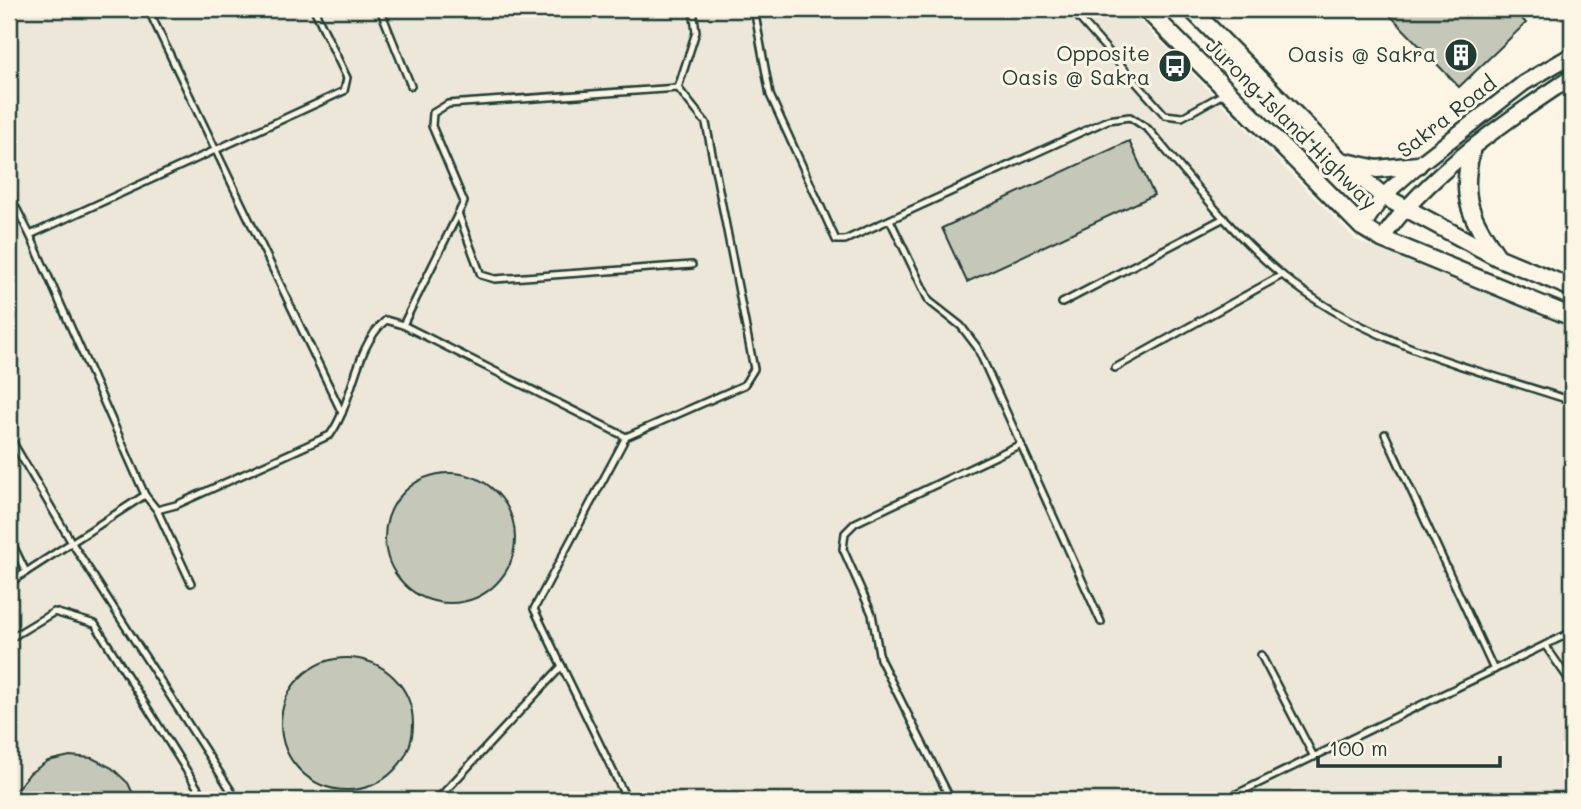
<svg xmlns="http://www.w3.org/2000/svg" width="1581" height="809" font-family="Mali,sans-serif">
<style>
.built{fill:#ece7d8}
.building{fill:#c5c7b9;stroke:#1f3d34;stroke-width:2}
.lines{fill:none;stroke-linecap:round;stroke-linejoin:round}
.lane-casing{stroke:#1f3d34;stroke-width:10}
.secondary-casing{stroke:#1f3d34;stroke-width:19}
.primary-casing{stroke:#1f3d34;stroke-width:21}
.lane{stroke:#fcf5e5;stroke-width:5}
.secondary{stroke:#fcf5e5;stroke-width:14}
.primary{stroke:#fcf5e5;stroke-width:16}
.labels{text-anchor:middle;stroke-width:6;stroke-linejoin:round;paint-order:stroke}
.poi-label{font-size:21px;fill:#1f3d34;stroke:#fcf5e5;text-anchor:end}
.street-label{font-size:21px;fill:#1f3d34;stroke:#fcf5e5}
</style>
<rect width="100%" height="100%" fill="#fcf5e5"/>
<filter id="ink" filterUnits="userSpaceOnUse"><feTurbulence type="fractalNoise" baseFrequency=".0143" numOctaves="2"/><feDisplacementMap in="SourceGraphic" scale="14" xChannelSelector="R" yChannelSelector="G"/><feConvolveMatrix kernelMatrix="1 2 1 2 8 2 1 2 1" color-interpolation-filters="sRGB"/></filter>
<g filter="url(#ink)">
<path class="built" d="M9,9h1119l228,231 216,89v471h-1563z"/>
<g class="building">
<path d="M1384,9h129l13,14 -67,64z"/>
<path d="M1129,141l25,54 -187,87 -25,-54z"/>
<circle cx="450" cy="538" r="65"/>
<circle cx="347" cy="724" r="66"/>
<path d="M70,756l22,2 20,10 16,15 8,17h-123l3,-10 14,-17 18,-12z"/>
</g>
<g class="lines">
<defs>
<g id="lane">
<path d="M148,9l194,404"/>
<path d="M380,9l31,77"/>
<path d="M754,9l16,86 66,145h9l263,-120 22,-3 18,12c42,49 82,103 133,145 82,69 191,94 291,127"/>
<path d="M1071,9l94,106 17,2 43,-24"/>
<path d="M678,88l18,-56 -3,-23"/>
<path d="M9,194l21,41 115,260 12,15 19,-5 154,-70c24,-33 24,-88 56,-115l17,5 223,112"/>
<path d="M458,213l23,62 14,4 197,-14"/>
<path d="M890,220l39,81 32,25 16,21 124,275"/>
<path d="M30,235l314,-144 3,-13 -33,-69"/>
<path d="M1062,303l162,-85"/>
<path d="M403,325l61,-123 -32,-76 1,-13 15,-9 230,-16"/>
<path d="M1115,368l167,-93"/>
<path d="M1385,434l109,236"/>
<path d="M9,436l63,107 165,257"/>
<path d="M157,510l34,73"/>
<path d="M9,537l17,35"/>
<path d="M9,583l136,-88"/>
<path d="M9,639l45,-27 41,12 110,176"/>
<path d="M1545,645l27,39"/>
<path d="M1261,655l53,102"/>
<path d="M437,800l125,-134"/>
<path d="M627,800l-93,-191 92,-172 118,-52 10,-16 -48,-246 -28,-35"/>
<path d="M951,800l-71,-141 -8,-45 -29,-65 2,-16 10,-10 166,-79"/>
<path d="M1224,800l348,-168"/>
</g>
<g id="secondary">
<path d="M1362,227l21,-31 35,-31 106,-82 48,-28"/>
<path d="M1382,239c43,-63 126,-120 190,-162"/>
</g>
<g id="primary">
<path d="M1146,9l216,218 20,12 190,78"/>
<path d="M1191,9l149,151 43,36 114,61 75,31"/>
<path d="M1471,152c-11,47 0,65 26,104"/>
<path d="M1342,161l35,8 41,-4"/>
</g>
</defs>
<use href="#lane" class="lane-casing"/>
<use href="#secondary" class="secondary-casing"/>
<use href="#primary" class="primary-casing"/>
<use href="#lane" class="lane"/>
<use href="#secondary" class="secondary"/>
<use href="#primary" class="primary"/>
</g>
</g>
<defs>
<symbol id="building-disc" viewBox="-11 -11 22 22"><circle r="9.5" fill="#1f3d34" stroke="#fcf5e5"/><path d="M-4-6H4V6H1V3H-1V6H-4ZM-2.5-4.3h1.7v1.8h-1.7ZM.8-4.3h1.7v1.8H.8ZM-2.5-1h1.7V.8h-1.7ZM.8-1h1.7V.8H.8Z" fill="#fff"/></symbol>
<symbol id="bus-disc" viewBox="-11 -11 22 22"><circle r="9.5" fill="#1f3d34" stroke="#fcf5e5"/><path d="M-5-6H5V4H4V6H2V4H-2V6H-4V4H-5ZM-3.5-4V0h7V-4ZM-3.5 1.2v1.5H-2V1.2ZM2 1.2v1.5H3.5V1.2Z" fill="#fff"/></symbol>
</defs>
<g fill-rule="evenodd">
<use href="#building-disc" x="1442" y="36" width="38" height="38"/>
<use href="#bus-disc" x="1156" y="47" width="38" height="38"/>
</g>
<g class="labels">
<g class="poi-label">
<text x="1150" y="61">Opposite<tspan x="1150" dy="24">Oasis @ Sakra</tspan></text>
<text x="1436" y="62">Oasis @ Sakra</text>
</g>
<g class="street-label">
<text transform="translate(1447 117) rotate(-38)" y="7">Sakra Road</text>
<text transform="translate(1291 124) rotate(45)" y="7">Jurong Island Highway</text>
</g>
</g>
<rect width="1581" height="809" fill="none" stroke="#fcf5e5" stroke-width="35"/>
<rect x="18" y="18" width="1546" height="774" fill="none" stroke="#1f3d34" stroke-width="2.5" filter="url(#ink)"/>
<path d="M1318 756v10h182v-10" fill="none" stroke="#1f3d34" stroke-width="3.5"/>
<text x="1329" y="756" font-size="21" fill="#1f3d34" stroke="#fcf5e5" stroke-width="5" paint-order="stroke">100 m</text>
</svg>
